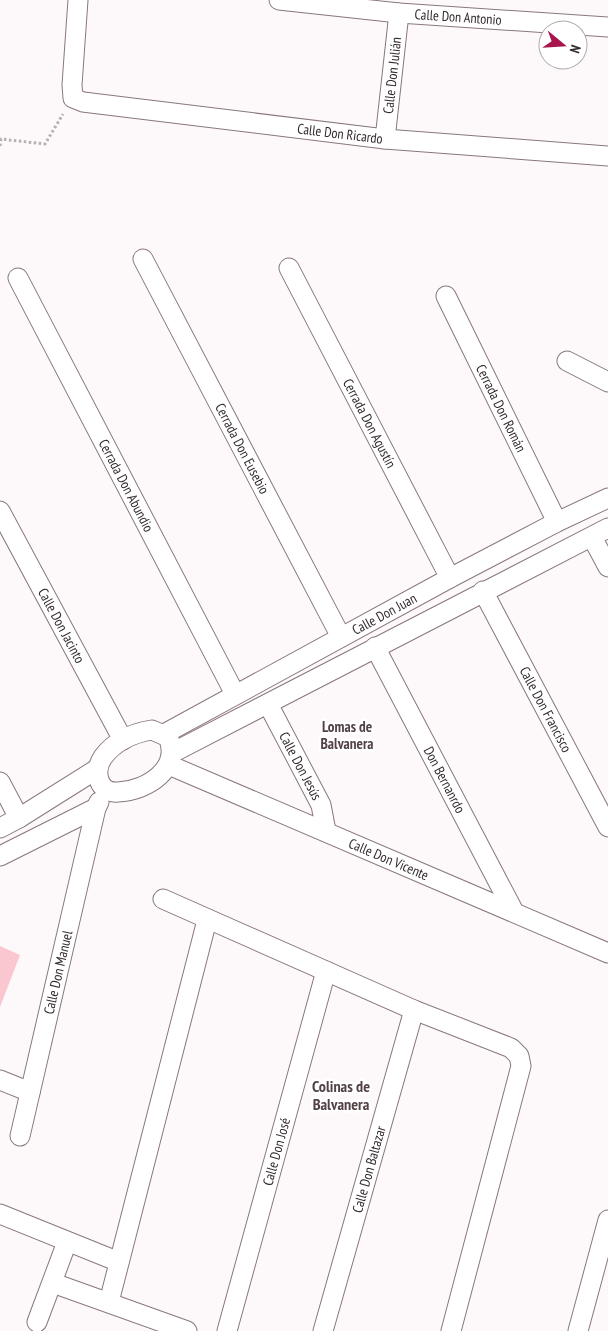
<svg xmlns="http://www.w3.org/2000/svg" width="608" height="1331" font-family="'PT Sans Narrow',sans-serif">
<style>
.green{fill:#fac6cf}
.lines{fill:none;stroke-linecap:round;stroke-linejoin:round}
.street-casing{stroke:#89777a;stroke-width:21}
.path{stroke:#b5b0b1;stroke-width:3;stroke-dasharray:2.5 2.5;stroke-linecap:butt}
.street{stroke:#fff;stroke-width:19}
.labels{text-anchor:middle;stroke-width:5;stroke-linejoin:round;paint-order:stroke}
.street-label{font-size:14px;fill:#332b2c;stroke:#fff}
.neighbourhood-label{font-size:15px;font-weight:bold;fill:#534245;stroke:#fff}
.quarter-label{font-size:16px;font-weight:bold;fill:#534245;stroke:#fff}
</style>
<rect width="100%" height="100%" fill="#fdf9fa"/>
<path class="green" d="M0,946l20,9 -20,52z"/>
<g class="lines">
<defs>
<g id="street">
<path id="s1" d="M78,0l-6,85 1,13 10,4 302,37 223,17"/>
<path id="s2" d="M279,0l120,13 209,14"/>
<path id="s3" d="M385,139l14,-126"/>
<path id="s4" d="M143,259l198,378"/>
<path id="s5" d="M289,268l161,310"/>
<path id="s6" d="M18,278l217,416"/>
<path id="s7" d="M446,296l111,226"/>
<path d="M567,361l41,21"/>
<path id="s8" d="M0,511l123,229"/>
<path d="M592,537l16,30"/>
<path id="s9" d="M483,591l125,236"/>
<path id="s10" d="M375,647l139,265"/>
<path id="s11" d="M268,704l53,101 5,26"/>
<path d="M152,730l16,7c14,31 -21,54 -50,55 -20,2 -25,-21 -15,-35 12,-16 30,-24 49,-27z"/>
<path id="s12" d="M164,734l286,-156 107,-56 51,-24"/>
<path d="M172,753l436,-225"/>
<path id="s13" d="M169,765l439,188"/>
<path d="M0,782l19,36"/>
<path d="M0,828l19,-10 78,-49"/>
<path d="M0,856l96,-48 3,-6"/>
<path d="M163,899l251,111 97,38 8,8 2,10 -70,265"/>
<path d="M0,1080l30,12"/>
<path id="s14" d="M20,1136l76,-328"/>
<path d="M0,1214l119,48"/>
<path d="M53,1283l134,48"/>
<path d="M109,1302l98,-382"/>
<path d="M37,1322l30,-80"/>
<path id="s15" d="M227,1331l99,-360"/>
<path id="s16" d="M323,1331l91,-321"/>
<path d="M578,1331l30,-111"/>
</g>
</defs>
<use href="#street" class="street-casing"/>
<path class="path" d="M0,146l1,-7 44,5 18,-30"/>
<use href="#street" class="street"/>
</g>
<g class="labels">
<g class="street-label">
<text dy="5" stroke="none"><textPath href="#s2" startOffset="180">Calle Don Antonio</textPath></text>
<text dy="5" stroke="none"><textPath href="#s3" startOffset="64">Calle Don Julián</textPath></text>
<text dy="5" stroke="none"><textPath href="#s1" startOffset="368">Calle Don Ricardo</textPath></text>
<text dy="5" stroke="none"><textPath href="#s7" startOffset="125">Cerrada Don Román</textPath></text>
<text dy="5" stroke="none"><textPath href="#s5" startOffset="175">Cerrada Don Agustín</textPath></text>
<text dy="5" stroke="none"><textPath href="#s4" startOffset="214">Cerrada Don Eusebio</textPath></text>
<text dy="5" stroke="none"><textPath href="#s6" startOffset="234">Cerrada Don Abundio</textPath></text>
<text dy="5" stroke="none"><textPath href="#s12" startOffset="251">Calle Don Juan</textPath></text>
<text dy="5" stroke="none"><textPath href="#s8" startOffset="130">Calle Don Jacinto</textPath></text>
<text dy="5" stroke="none"><textPath href="#s9" startOffset="134">Calle Don Francisco</textPath></text>
<text dy="5" stroke="none"><textPath href="#s11" startOffset="70">Calle Don Jesús</textPath></text>
<text dy="5" stroke="none"><textPath href="#s10" startOffset="150">Don Bernanrdo</textPath></text>
<text dy="5" stroke="none"><textPath href="#s13" startOffset="239">Calle Don Vicente</textPath></text>
<text dy="5" stroke="none"><textPath href="#s14" startOffset="168">Calle Don Manuel</textPath></text>
<text dy="5" stroke="none"><textPath href="#s15" startOffset="186">Calle Don José</textPath></text>
<text dy="5" stroke="none"><textPath href="#s16" startOffset="168">Calle Don Baltazar</textPath></text>
</g>
<g class="neighbourhood-label">
<text x="347" y="732">Lomas de<tspan x="347" dy="17">Balvanera</tspan></text>
</g>
<g class="quarter-label">
<text x="341" y="1092">Colinas de<tspan x="341" dy="18">Balvanera</tspan></text>
</g>
</g>
<g transform="translate(563 45) rotate(108)"><circle r="24" fill="#ffffff" stroke="#adaaab"/>
<path d="M0-4L9 19L0 12L-9 19Z" fill="#a8154c"/>
<text y="-8" font-size="14" font-weight="bold" text-anchor="middle" fill="#332b2c">N</text>
</g>
</svg>
